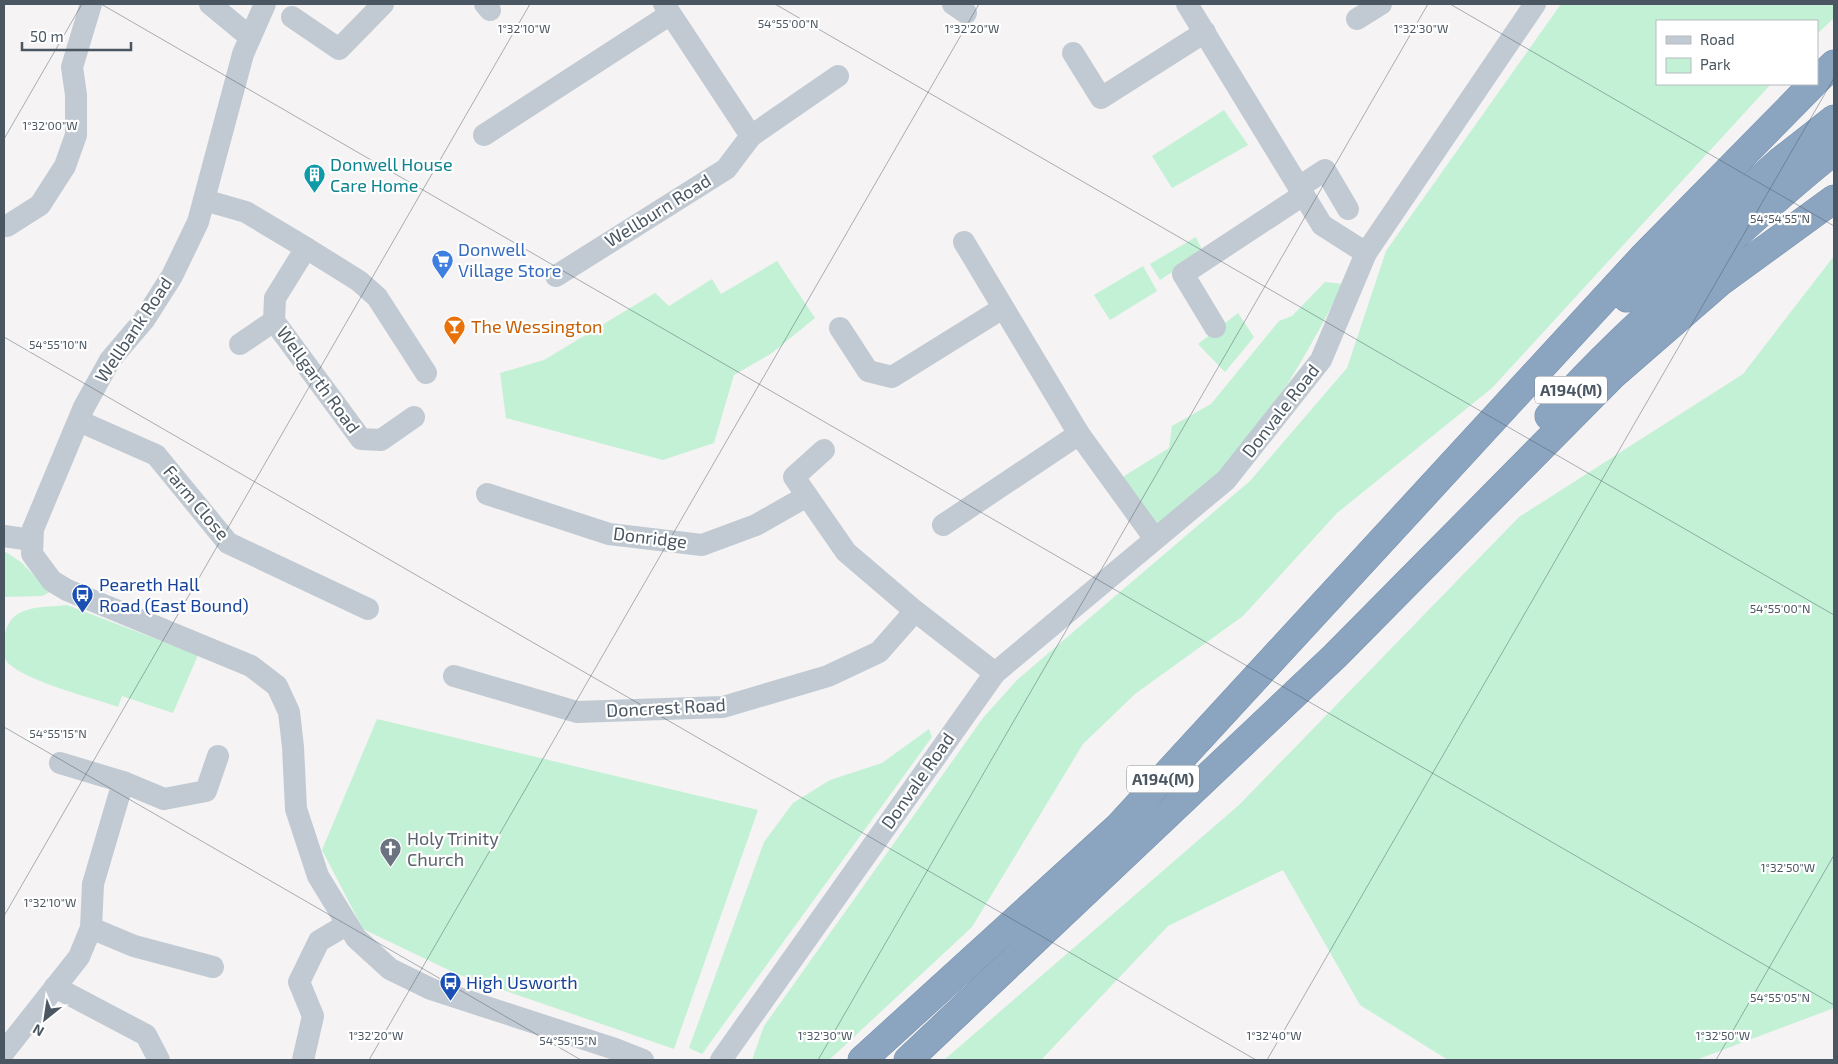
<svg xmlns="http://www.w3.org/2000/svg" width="1838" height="1064" font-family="'Exo 2',sans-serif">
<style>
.green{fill:#c3f1d5}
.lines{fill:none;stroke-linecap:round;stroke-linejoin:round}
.highway-casing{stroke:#7690ad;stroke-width:29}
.minor{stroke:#c1cad2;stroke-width:22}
.highway{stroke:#8ba5c1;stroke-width:28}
.ticks{fill:none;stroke:#4a5661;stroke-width:1;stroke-opacity:0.45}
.labels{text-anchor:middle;stroke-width:4.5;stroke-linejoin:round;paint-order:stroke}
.shield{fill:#fff;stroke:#808990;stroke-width:1}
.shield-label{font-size:16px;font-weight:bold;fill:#4a5661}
.culture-label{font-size:18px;fill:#0d838f;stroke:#fff;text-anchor:start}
.street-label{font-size:18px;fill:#4a5661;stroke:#fff}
.shop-label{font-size:18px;fill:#366cbe;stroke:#fff;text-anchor:start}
.food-label{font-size:18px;fill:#c56008;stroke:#fff;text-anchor:start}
.transit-label{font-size:18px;fill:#164399;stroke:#fff;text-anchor:start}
.worship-label{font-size:18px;fill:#5b616d;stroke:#fff;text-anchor:start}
.ticks-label{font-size:12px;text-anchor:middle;fill:#4a5661;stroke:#fff;stroke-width:4.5;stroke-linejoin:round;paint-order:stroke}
</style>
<rect width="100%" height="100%" fill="#f5f3f3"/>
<g class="green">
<path d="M1561,4h273v14l-17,16v-13h-160v63h114l-279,304 -155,125 -94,103 -108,78 -52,50 -111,183 -143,133h-77l12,-34 219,-308 34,-38 233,-199 97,-113 39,-117z"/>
<path d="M1224,110l24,35 -76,43 -20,-32z"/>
<path d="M1196,237l7,15 -43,28 -10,-16z"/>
<path d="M1834,256v752l-138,52h-248l-88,-55 -77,-135 -115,56 -127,134h-97l295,-255 280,-288 224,-143z"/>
<path d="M777,261l38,57 -43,35 -38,22 -20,68 -51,17 -157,-42 -6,-45 44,-13 111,-67 14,13 43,-27 9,15z"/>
<path d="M1143,266l14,25 -47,29 -16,-25z"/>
<path d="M1325,282l18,2c-35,69 -69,129 -122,188 -18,20 -43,37 -63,55l-37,-49 48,-30 3,-22 39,-22 68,-83 13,-5z"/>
<path d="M1238,313l16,24 -29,35 -27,-28z"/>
<path d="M4,551l17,11 29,30 -8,4 -38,1z"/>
<path d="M67,605l131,50 -25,58 -51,-17 -4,11c-28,-10 -90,-25 -110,-44 -7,-7 -4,-21 -3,-29 6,-30 37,-26 62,-29z"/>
<path d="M377,719l381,91 -84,239 -217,-75 -94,-45 -41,-79z"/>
<path d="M929,729l3,8 -230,317 -13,-6 75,-206 29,-39 37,-23 52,-17z"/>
</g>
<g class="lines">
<defs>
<g id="highway">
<path d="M1817,80l17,-16"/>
<path d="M1627,298l152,-136 55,-43"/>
<path d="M1549,416c47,-54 100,-102 153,-150 43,-39 86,-79 132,-115"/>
<path d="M862,1060l256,-233 524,-569 171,-174"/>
<path d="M908,1060l427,-404 278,-281 107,-93 114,-83"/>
</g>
</defs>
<use href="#highway" class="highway-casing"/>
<g class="minor">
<path d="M210,4l40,33"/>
<path d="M265,4l-22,50 -45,168 -26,54 -28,44 -34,40 -26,47 -51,122 -1,25 20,27 15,9 184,76 26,20 12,26 4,35 3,62 22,67 38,62 34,31 41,20 184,60 28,11"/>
<path d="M485,4l5,6"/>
<path d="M953,4l13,9"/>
<path d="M1187,4l135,221 44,28"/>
<path d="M292,17l47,32 44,-45"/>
<path d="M1357,19l24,-15"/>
<path d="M1073,53l28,45 104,-66"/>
<path d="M484,135l185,-120"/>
<path d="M751,136l87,-60"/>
<path d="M1299,187l26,-17 23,39"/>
<path d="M204,200l42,12 60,36 -31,50 -1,23 87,118 20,1 33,-23"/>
<path d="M4,226h3l33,-21 25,-39 11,-31v-40l-4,-28 19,-63"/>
<path d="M964,242l115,192 76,105"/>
<path d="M306,248l53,33 18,16 49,76"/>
<path d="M556,276l170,-107 25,-33 -87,-132"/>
<path d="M1215,327l-32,-53 120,-79"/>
<path d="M840,328l28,43 24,6 111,-69"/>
<path d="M240,344l34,-23"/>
<path d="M79,421l77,34 72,88 140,66"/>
<path d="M824,450l-30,27 52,75 69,59 80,62"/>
<path d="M487,494l122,40 93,11 54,-20 51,-29"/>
<path d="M943,525l136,-91"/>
<path d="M4,536l27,4"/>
<path d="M454,676l123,36 146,-5 105,-31 51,-24 36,-41"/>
<path d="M60,763l63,19 41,17 42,-8 12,-35"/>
<path d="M91,928l43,18 79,21"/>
<path d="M55,987l91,48 13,25"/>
<path d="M4,1052l75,-95 12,-29 2,-44 30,-102"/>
<path d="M303,1060l10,-44 -14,-34 20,-41 27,-16"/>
<path d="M721,1060l274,-387 231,-193 95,-120 45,-107 169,-249"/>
</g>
<use href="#highway" class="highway"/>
</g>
<path class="ticks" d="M101,4l1733,1001M775,4l1059,611M1450,4l384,222M4,139l78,-135M4,337l1252,723M4,727l577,333M4,916l526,-912M369,1060l610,-1056M818,1060l610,-1056M1267,1060l567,-982M1716,1060l118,-205"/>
<defs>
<symbol id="building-pin" viewBox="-11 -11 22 30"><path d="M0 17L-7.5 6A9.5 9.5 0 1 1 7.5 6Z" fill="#0f9aa8" stroke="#fff"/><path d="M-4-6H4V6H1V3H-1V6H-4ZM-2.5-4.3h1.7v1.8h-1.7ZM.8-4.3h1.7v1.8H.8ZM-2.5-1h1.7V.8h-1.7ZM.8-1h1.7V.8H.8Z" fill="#fff"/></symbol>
<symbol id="supermarket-pin" viewBox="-11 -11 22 30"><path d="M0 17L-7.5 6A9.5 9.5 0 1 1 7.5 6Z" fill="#3f7fe0" stroke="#fff"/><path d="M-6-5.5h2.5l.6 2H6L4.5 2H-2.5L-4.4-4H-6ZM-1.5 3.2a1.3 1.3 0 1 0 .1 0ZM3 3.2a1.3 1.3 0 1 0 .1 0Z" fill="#fff"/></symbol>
<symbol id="bar-pin" viewBox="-11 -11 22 30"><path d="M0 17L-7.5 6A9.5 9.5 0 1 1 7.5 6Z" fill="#e8710a" stroke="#fff"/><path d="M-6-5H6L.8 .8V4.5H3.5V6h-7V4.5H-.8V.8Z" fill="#fff"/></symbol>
<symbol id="bus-pin" viewBox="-11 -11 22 30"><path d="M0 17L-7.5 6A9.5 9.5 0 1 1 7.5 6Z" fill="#1a4fb4" stroke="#fff"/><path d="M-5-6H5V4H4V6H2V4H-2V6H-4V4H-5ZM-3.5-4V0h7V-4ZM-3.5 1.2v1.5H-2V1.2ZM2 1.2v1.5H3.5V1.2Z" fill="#fff"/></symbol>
<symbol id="church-pin" viewBox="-11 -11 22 30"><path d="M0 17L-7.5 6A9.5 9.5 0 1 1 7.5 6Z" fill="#6b7280" stroke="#fff"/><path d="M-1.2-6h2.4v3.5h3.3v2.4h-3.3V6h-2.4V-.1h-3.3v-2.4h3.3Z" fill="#fff"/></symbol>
</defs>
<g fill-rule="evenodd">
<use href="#building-pin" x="302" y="162" width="25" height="34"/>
<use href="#supermarket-pin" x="430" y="248" width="25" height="34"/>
<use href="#bar-pin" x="442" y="314" width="25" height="34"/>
<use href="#bus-pin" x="70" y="582" width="25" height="34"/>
<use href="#church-pin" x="378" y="836" width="25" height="34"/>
<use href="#bus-pin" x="438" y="970" width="25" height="34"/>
</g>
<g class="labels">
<g class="shield">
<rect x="1535" y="376.5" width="72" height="27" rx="4"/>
<rect x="1127" y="765.5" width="72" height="27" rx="4"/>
</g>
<g class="shield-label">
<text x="1571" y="396">A194(M)</text>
<text x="1163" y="785">A194(M)</text>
</g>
<g class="culture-label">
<text x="330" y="171">Donwell House<tspan x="330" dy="21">Care Home</tspan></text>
</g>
<g class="street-label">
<text transform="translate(658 211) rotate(-32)" y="6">Wellburn Road</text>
<text transform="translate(134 330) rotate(-56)" y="6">Wellbank Road</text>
<text transform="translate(318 380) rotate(54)" y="6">Wellgarth Road</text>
<text transform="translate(1281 411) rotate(-52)" y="6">Donvale Road</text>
<text transform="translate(196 503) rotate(50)" y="6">Farm Close</text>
<text transform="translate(650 538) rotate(7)" y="6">Donridge</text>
<text transform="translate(666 708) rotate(-3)" y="6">Doncrest Road</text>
<text transform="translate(918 781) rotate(-55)" y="6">Donvale Road</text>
</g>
<g class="shop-label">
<text x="458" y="256">Donwell<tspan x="458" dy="21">Village Store</tspan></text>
</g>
<g class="food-label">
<text x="471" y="333">The Wessington</text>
</g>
<g class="transit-label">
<text x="99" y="591">Peareth Hall<tspan x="99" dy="21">Road (East Bound)</tspan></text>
<text x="466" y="989">High Usworth</text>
</g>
<g class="worship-label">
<text x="407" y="845">Holy Trinity<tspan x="407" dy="21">Church</tspan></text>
</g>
</g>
<g class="ticks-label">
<text x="788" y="28">54°55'00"N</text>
<text x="524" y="33">1°32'10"W</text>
<text x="972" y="33">1°32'20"W</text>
<text x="1421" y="33">1°32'30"W</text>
<text x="50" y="130">1°32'00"W</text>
<text x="1780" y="223">54°54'55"N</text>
<text x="58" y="349">54°55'10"N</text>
<text x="1780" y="613">54°55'00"N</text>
<text x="58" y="738">54°55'15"N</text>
<text x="1788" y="872">1°32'50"W</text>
<text x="50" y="907">1°32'10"W</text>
<text x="1780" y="1002">54°55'05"N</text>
<text x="376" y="1040">1°32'20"W</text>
<text x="825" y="1040">1°32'30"W</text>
<text x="1274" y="1040">1°32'40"W</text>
<text x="1723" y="1040">1°32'50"W</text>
<text x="568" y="1045">54°55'15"N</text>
</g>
<rect width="1838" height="1064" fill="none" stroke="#4a5661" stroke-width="10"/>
<rect x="1656" y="20" width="162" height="65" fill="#ffffff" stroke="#b7bbc0"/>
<rect x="1666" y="36" width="25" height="8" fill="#c1cad2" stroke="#b7bbc0"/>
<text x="1700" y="45" font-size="15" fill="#4a5661">Road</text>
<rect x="1666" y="58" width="25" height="15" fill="#c3f1d5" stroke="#b7bbc0"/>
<text x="1700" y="70" font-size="15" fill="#4a5661">Park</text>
<g transform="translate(45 1019) rotate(210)" stroke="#ffffff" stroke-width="4" paint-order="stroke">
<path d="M0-4L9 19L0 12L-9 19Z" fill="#4a5661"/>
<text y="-8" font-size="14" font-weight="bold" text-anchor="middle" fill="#4a5661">N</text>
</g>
<path d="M22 42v8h109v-8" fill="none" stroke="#4a5661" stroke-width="2.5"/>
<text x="30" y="42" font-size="15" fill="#4a5661" stroke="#ffffff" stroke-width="4" paint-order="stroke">50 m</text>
</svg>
